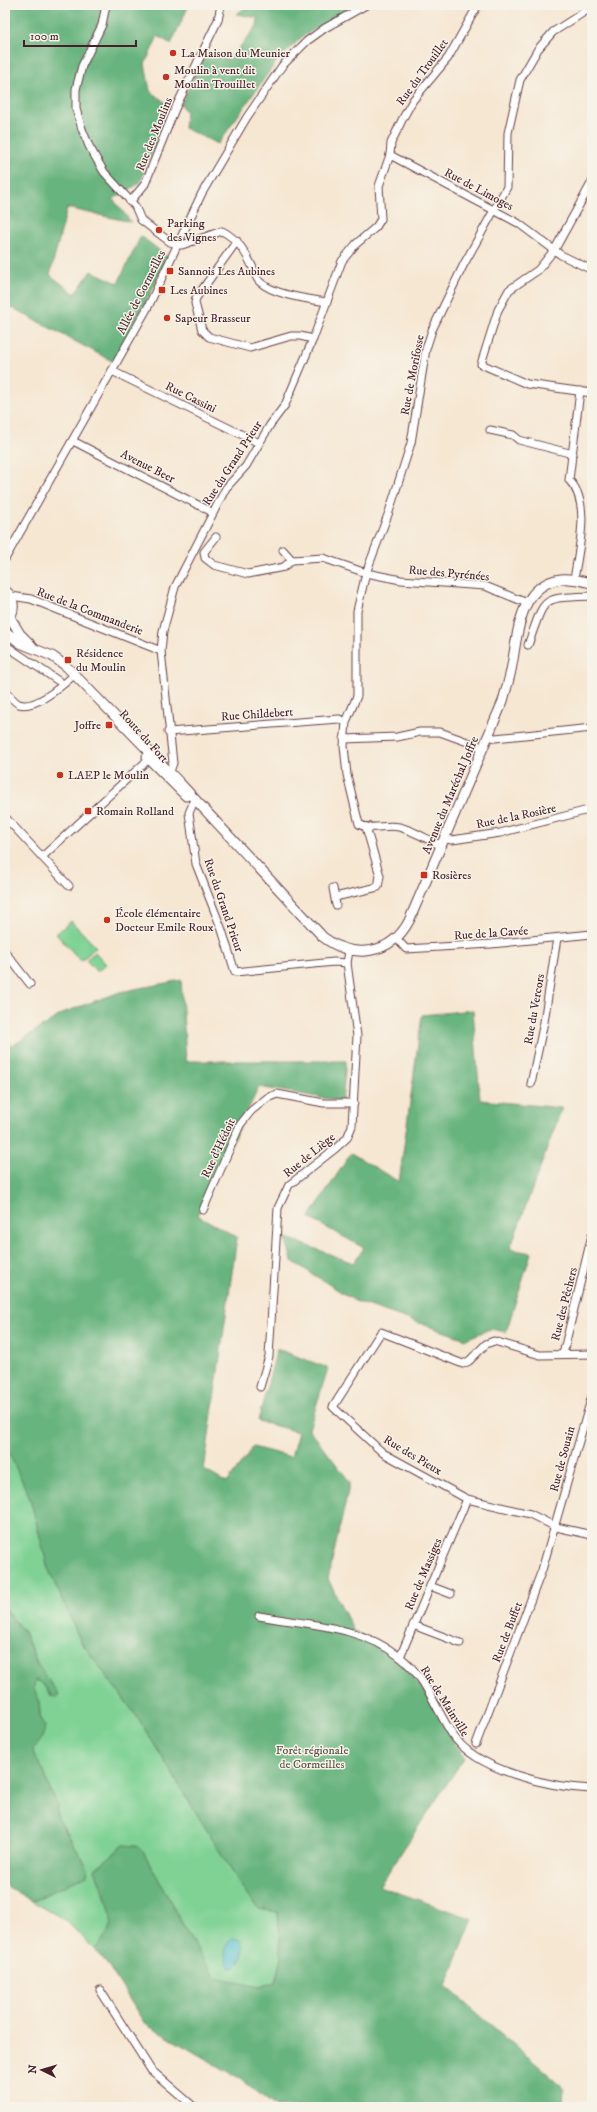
<svg xmlns="http://www.w3.org/2000/svg" width="597" height="2112" font-family="'IM FELL DW Pica',serif">
<style>
.green{fill:#7fd294;stroke:#647860}
.forest{fill:#67b47e;stroke:#586a54}
.water{fill:#55c2ce;stroke:#50707c}
.lines{fill:none;stroke-linecap:round;stroke-linejoin:round}
.minor-casing{stroke:#643d44;stroke-width:9}
.tertiary-casing{stroke:#643d44;stroke-width:11}
.minor{stroke:#fff;stroke-width:7}
.tertiary{stroke:#fff;stroke-width:9}
.poi-dot{fill:#c8321e;stroke:#f7f3e8;stroke-width:1.5}
.labels{text-anchor:middle;stroke-width:3;stroke-linejoin:round;paint-order:stroke}
.poi-label{font-size:12px;fill:#4a1f2b;stroke:#f7f3e8;text-anchor:start}
.street-label{font-size:12px;fill:#4a1f2b;stroke:#f7f3e8}
.park-label{font-size:12px;fill:#5a554a;stroke:#f7f3e8}
</style>
<rect width="100%" height="100%" fill="#f7f3e8"/>
<filter id="ink" filterUnits="userSpaceOnUse"><feTurbulence type="fractalNoise" baseFrequency=".025" numOctaves="2"/><feDisplacementMap in="SourceGraphic" scale="8" xChannelSelector="R" yChannelSelector="G"/><feConvolveMatrix kernelMatrix="1 2 1 2 8 2 1 2 1" color-interpolation-filters="sRGB"/></filter>
<filter id="wash" filterUnits="userSpaceOnUse"><feTurbulence type="fractalNoise" baseFrequency=".012" numOctaves="4" result="noise"/><feDisplacementMap in="SourceGraphic" scale="16" xChannelSelector="R" yChannelSelector="G"/><feGaussianBlur stdDeviation="0.9" result="paint"/><feColorMatrix in="noise" values="0 0 0 0 0 0 0 0 0 0 0 0 0 0 0 0 0 1.4 0 .05"/><feComposite in="paint" operator="in"/></filter>
<g filter="url(#wash)">
<rect width="100%" height="100%" fill="#f6e7d3"/>
<g class="green">
<path d="M71,921l25,26 -15,14 -25,-27z"/>
<path d="M95,952l11,12 -9,8 -11,-12z"/>
<path d="M5,1444l25,54 18,70 33,74 57,76 108,176 13,15 19,3 3,46 -6,25 -16,4 -45,-10 -21,-34 -49,-90 -20,-8 -29,24 8,24 9,18 -2,18 -15,21 -30,-30 -33,-19 51,-24 5,-9 -31,-52 1,-10 -9,-18 -5,-17 -10,-15 -1,-7 5,-5 4,-7 -3,-37 -6,-11 2,-9 6,2 11,15 -28,-65 -19,-22z"/>
</g>
<g class="forest">
<path d="M5,5h184l-18,39 -13,-8 -13,28 5,27 20,15 -30,77 -27,16 18,23 -64,-14 -17,67 25,19 16,-23 27,12 23,-47 28,22 -55,104 -109,-58z"/>
<path d="M250,5h105l-52,31 -27,26 -58,82 -34,-16 2,-15 -5,-9 25,-51 23,7 28,-34 1,-8 -22,-4z"/>
<path d="M181,980l5,81h160l-4,40 -83,-14 -62,128 40,22 -33,233 23,13 26,-36 38,10 7,-25 -40,-11 19,-72 51,19 -19,61 41,53 -22,97 25,51 41,26 30,34 40,68 -85,128 94,33 -27,67 118,102 -1,19h-287l-35,-28 -96,-55 -37,-59 -13,-15c4,-6 11,-13 14,-21 7,-16 -9,-43 -14,-60l29,-24 13,1 7,7 49,90 21,34 45,10 16,-4 6,-25 -3,-46 -19,-3 -13,-15 -108,-176 -57,-76 -33,-74 -18,-70 -25,-54v-406l7,8 53,-34 55,-20z"/>
<path d="M473,1010l7,90 82,8 -52,141 21,4 -25,79 -16,-3 -24,10 -111,-38 -63,-40 -7,-24 68,26 11,-15 -55,-30 42,-65 48,29 23,-167z"/>
<path d="M5,1610l19,22 13,32 22,31 -2,3c-10,-3 -12,-17 -22,-18l-1,9 5,11 1,19 5,7c-1,9 -5,17 -12,23l1,7 10,15 5,17 9,18 -1,11 31,51 -1,7 -4,2 -51,24 -27,-16z"/>
</g>
<path class="water" d="M233,1938l7,2c6,9 2,21 -5,28h-4c-8,-7 -8,-24 2,-30z"/>
</g>
<g filter="url(#ink)">
<g class="lines">
<defs>
<g id="minor">
<path d="M106,5l-4,20 -20,41 -6,23v20l6,20 7,17 15,26 31,34 6,14 29,22 12,3 40,-14c16,8 24,22 31,37 2,5 3,11 7,14 14,13 48,17 67,20"/>
<path d="M390,155l128,68 43,32 31,15"/>
<path d="M592,182l-37,67 -17,21 -29,20 -11,20 -17,54 46,20 65,9"/>
<path d="M130,202l15,-18 30,-75 43,-89 3,-15"/>
<path d="M237,241l-41,57 -1,5 7,27 7,7 41,11 41,-12h9l13,3"/>
<path d="M112,371l147,72"/>
<path d="M490,430l23,5 6,5 54,14"/>
<path d="M73,441l139,71"/>
<path d="M216,537l-12,15 1,6 9,7 34,9 36,-7 8,-7 31,-2 43,15 35,7 84,6 42,17"/>
<path d="M283,550l9,10"/>
<path d="M5,559l143,-252 54,-114 45,-76 35,-51 25,-25 18,-13 41,-23"/>
<path d="M574,580c4,-29 18,-77 -5,-100l11,-89"/>
<path d="M11,596l20,3 130,52"/>
<path d="M5,645l58,39"/>
<path d="M528,645c18,-49 11,-47 64,-49"/>
<path d="M5,692c5,3 9,10 14,12 16,6 44,-19 55,-29"/>
<path d="M168,732l171,-13 7,3"/>
<path d="M489,736l6,2 97,-10"/>
<path d="M344,739l53,-2 23,-5h20l44,16"/>
<path d="M168,777l5,-14 -12,-112 2,-20 12,-44 51,-99 20,-22 24,-41 15,-20 28,-66 29,-78 14,-17 20,-17 5,-8 -2,-33 11,-31 1,-12 12,-25 10,-18 35,-42 30,-53"/>
<path d="M195,799l-6,14 7,51 26,66 13,42 99,-10 13,1 2,-12"/>
<path d="M5,817l64,69"/>
<path d="M445,839l7,1 48,-7 92,-24"/>
<path d="M442,846c-14,-6 -29,-16 -43,-19 -13,-3 -30,4 -40,-3l-12,-49 -3,-29 2,-24 11,-26v-85l9,-38 23,-61 22,-69 15,-94 6,-19 32,-66 43,-77 1,-54 12,-53 18,-31 15,-17 39,-25"/>
<path d="M42,857l108,-99 3,-1"/>
<path d="M333,888l3,17"/>
<path d="M335,897l43,-10 2,-11 -14,-49"/>
<path d="M396,938l10,11 85,-5 101,-10"/>
<path d="M5,952l25,32"/>
<path d="M531,1084l13,-62 13,-84"/>
<path d="M203,1210l37,-85 11,-14 16,-13 10,-4 47,9h30"/>
<path d="M563,1354l29,-119"/>
<path d="M592,1354l-52,1 -46,-14 -8,3 -17,17 -6,3 -82,-32 -48,75 50,46 84,46 63,15 26,13 36,8"/>
<path d="M260,1387l9,-31 9,-148 11,-23 47,-37 11,-10 5,-12 5,-90 -10,-73"/>
<path d="M430,1586l21,8"/>
<path d="M259,1616c48,9 101,9 141,41 26,20 35,51 52,77 24,37 98,53 140,55"/>
<path d="M413,1625l47,18"/>
<path d="M400,1657l67,-158"/>
<path d="M476,1744l66,-174 50,-174"/>
<path d="M100,1990l51,80 43,37"/>
</g>
<g id="tertiary">
<path d="M5,590c11,9 11,24 0,32"/>
<path d="M10,617l10,17 12,12"/>
<path d="M5,631l15,12 32,13 14,10 113,116 144,155c30,23 68,18 86,-16l94,-220c3,-12 7,-23 9,-36 6,-32 7,-80 49,-86 11,-1 21,2 31,4"/>
<path d="M147,757l39,39"/>
</g>
</defs>
<use href="#minor" class="minor-casing"/>
<use href="#tertiary" class="tertiary-casing"/>
<use href="#minor" class="minor"/>
<use href="#tertiary" class="tertiary"/>
</g>
</g>
<g class="poi-dot">
<circle cx="173" cy="53" r="4"/>
<circle cx="166" cy="77" r="4"/>
<circle cx="159" cy="230" r="4"/>
<rect x="166" y="267" width="8" height="8" rx="2"/>
<rect x="158" y="286" width="8" height="8" rx="2"/>
<circle cx="167" cy="318" r="4"/>
<rect x="64" y="656" width="8" height="8" rx="2"/>
<rect x="105" y="721" width="8" height="8" rx="2"/>
<circle cx="60" cy="775" r="4"/>
<rect x="84" y="807" width="8" height="8" rx="2"/>
<rect x="420" y="871" width="8" height="8" rx="2"/>
<circle cx="107" cy="920" r="4"/>
</g>
<g class="labels">
<g class="poi-label">
<text x="181" y="57">La Maison du Meunier</text>
<text x="174" y="74">Moulin à vent dit<tspan x="174" dy="14">Moulin Trouillet</tspan></text>
<text x="167" y="227">Parking<tspan x="167" dy="14">des Vignes</tspan></text>
<text x="178" y="275">Sannois Les Aubines</text>
<text x="170" y="294">Les Aubines</text>
<text x="175" y="322">Sapeur Brasseur</text>
<text x="76" y="657">Résidence<tspan x="76" dy="14">du Moulin</tspan></text>
<text x="101" y="729" text-anchor="end">Joffre</text>
<text x="68" y="779">LAEP le Moulin</text>
<text x="96" y="815">Romain Rolland</text>
<text x="432" y="879">Rosières</text>
<text x="115" y="917">École élémentaire<tspan x="115" dy="14">Docteur Emile Roux</tspan></text>
</g>
<g class="street-label">
<text transform="translate(422 72) rotate(-54)" y="4">Rue du Trouillet</text>
<text transform="translate(154 134) rotate(-68)" y="4">Rue des Moulins</text>
<text transform="translate(479 189) rotate(28)" y="4">Rue de Limoges</text>
<text transform="translate(141 292) rotate(-63)" y="4">Allée de Cormeilles</text>
<text transform="translate(412 375) rotate(-79)" y="4">Rue de Morifosse</text>
<text transform="translate(191 397) rotate(26)" y="4">Rue Cassini</text>
<text transform="translate(232 463) rotate(-57)" y="4">Rue du Grand Prieur</text>
<text transform="translate(148 466) rotate(27)" y="4">Avenue Beer</text>
<text transform="translate(449 573) rotate(5)" y="4">Rue des Pyrénées</text>
<text transform="translate(90 611) rotate(21)" y="4">Rue de la Commanderie</text>
<text transform="translate(257 714) rotate(-4)" y="4">Rue Childebert</text>
<text transform="translate(144 736) rotate(48)" y="4">Route du Fort</text>
<text transform="translate(450 795) rotate(-67)" y="4">Avenue du Maréchal Joffre</text>
<text transform="translate(516 816) rotate(-12)" y="4">Rue de la Rosière</text>
<text transform="translate(224 905) rotate(71)" y="4">Rue du Grand Prieur</text>
<text transform="translate(491 933) rotate(-4)" y="4">Rue de la Cavée</text>
<text transform="translate(534 1009) rotate(-80)" y="4">Rue du Vercors</text>
<text transform="translate(218 1148) rotate(-65)" y="4">Rue d'Hédoit</text>
<text transform="translate(309 1155) rotate(-39)" y="4">Rue de Liège</text>
<text transform="translate(564 1304) rotate(-76)" y="4">Rue des Pêchers</text>
<text transform="translate(413 1455) rotate(31)" y="4">Rue des Pieux</text>
<text transform="translate(562 1459) rotate(-75)" y="4">Rue de Souain</text>
<text transform="translate(423 1574) rotate(-67)" y="4">Rue de Massiges</text>
<text transform="translate(507 1632) rotate(-69)" y="4">Rue de Buffet</text>
<text transform="translate(445 1701) rotate(58)" y="4">Rue de Mainville</text>
</g>
<g class="park-label">
<text x="312" y="1754">Forêt régionale<tspan x="312" dy="14">de Cormeilles</tspan></text>
</g>
</g>
<rect width="597" height="2112" fill="none" stroke="#f7f3e8" stroke-width="20"/>
<g transform="translate(42 2070) rotate(275)" stroke="#f7f3e8" stroke-width="3" paint-order="stroke">
<path d="M0-3L7 15L0 10L-7 15Z" fill="#4a1f2b"/>
<text y="-6" font-size="11" font-weight="bold" text-anchor="middle" fill="#4a1f2b">N</text>
</g>
<path d="M24 40v6h112v-6" fill="none" stroke="#4a1f2b" stroke-width="2"/>
<text x="30" y="40" font-size="12" fill="#4a1f2b" stroke="#f7f3e8" stroke-width="3" paint-order="stroke">100 m</text>
</svg>
